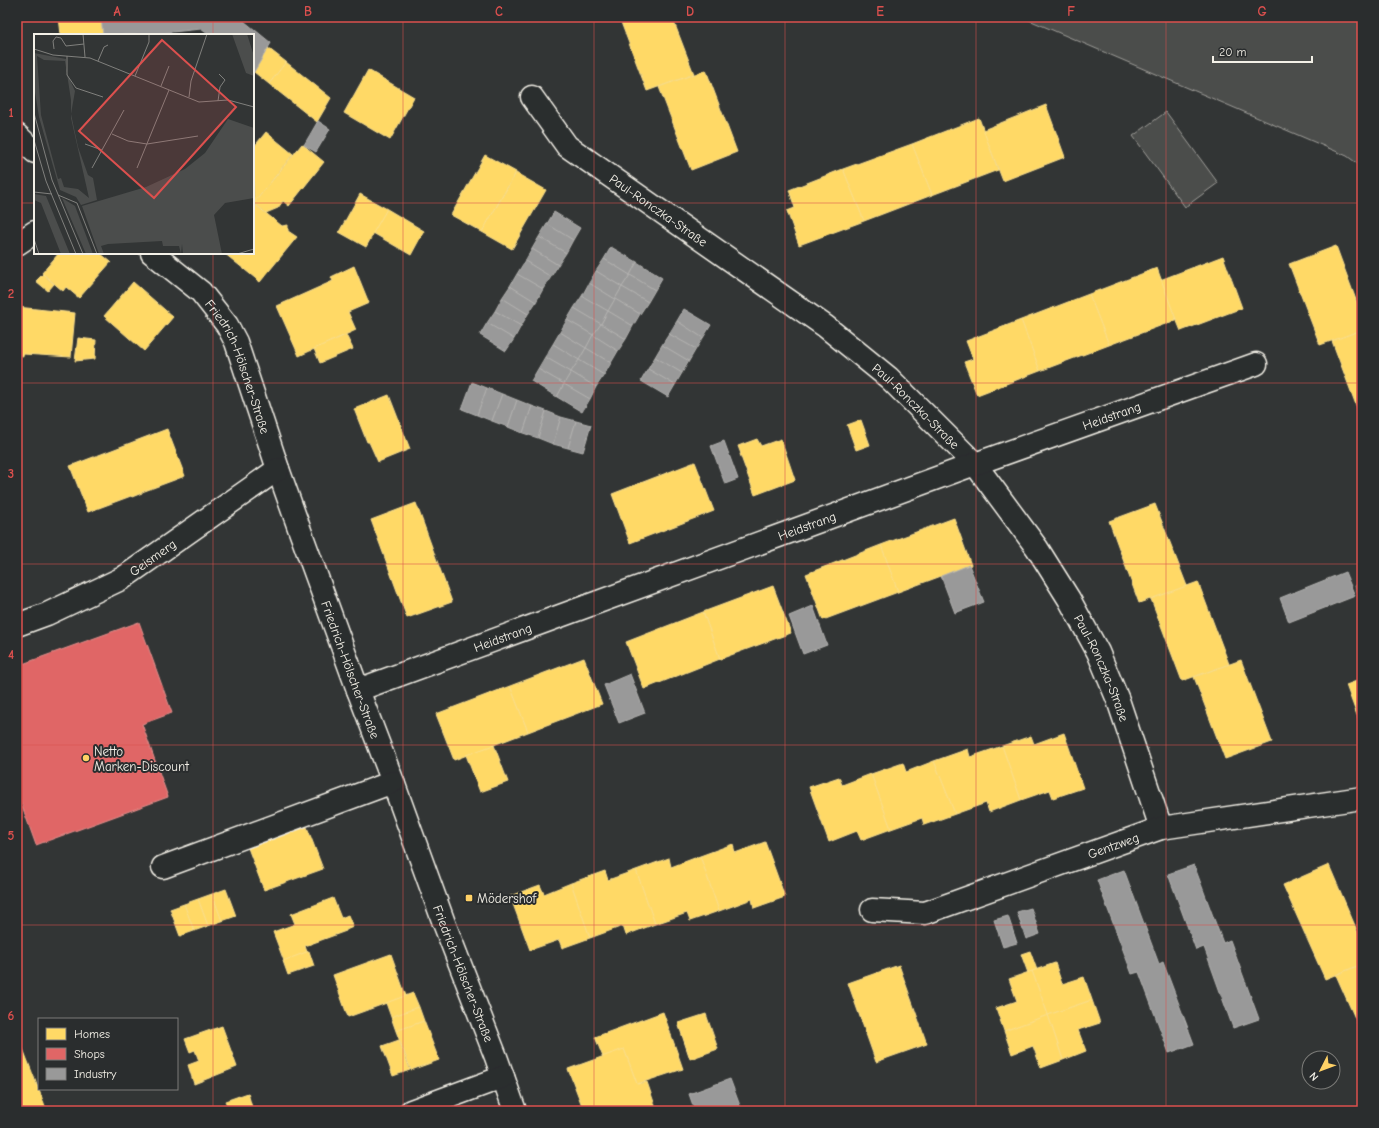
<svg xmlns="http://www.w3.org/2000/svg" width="1379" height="1128" font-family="'Comic Neue',sans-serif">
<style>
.green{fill:#4b4d4c;stroke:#a09f9a}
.homes{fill:#ffd966;stroke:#fce08d}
.shops{fill:#e06666;stroke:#e6908d}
.industry{fill:#999;stroke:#b4b3b1}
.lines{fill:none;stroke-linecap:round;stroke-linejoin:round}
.minor-casing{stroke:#f4f1e8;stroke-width:25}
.minor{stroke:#2a2d2e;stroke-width:22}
.grid{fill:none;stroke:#dc504e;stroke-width:1;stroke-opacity:0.55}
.poi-dot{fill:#ffd166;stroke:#2a2d2e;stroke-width:1.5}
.labels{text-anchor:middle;stroke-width:4;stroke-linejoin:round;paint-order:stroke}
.street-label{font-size:13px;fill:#f4f1e8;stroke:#2a2d2e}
.poi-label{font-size:13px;fill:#f4f1e8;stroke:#2a2d2e;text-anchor:start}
.inset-road{fill:none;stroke:#80807d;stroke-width:1}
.view{fill:#dc504e;fill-opacity:0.15;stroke:#dc504e;stroke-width:2}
.inset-edge{fill:none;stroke:#f4f1e8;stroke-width:2}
.neatline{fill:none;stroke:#dc504e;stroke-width:1.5}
.grid-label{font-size:13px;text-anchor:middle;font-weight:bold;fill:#dc504e}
</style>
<rect width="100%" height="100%" fill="#323535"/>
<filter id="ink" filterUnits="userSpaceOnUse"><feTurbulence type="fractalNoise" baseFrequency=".025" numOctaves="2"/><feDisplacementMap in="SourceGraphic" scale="8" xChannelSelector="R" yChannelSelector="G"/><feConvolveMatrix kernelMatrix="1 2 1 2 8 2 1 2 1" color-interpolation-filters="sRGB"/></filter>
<g filter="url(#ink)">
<g class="green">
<path d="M1022,17h340v150l-15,-11z"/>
<path d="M1166,112l52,71 -33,24 -52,-71z"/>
<path d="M1362,582v21l-7,-17z"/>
</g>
<g class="homes">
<path d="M59,17h42l2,18h-42z"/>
<path d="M619,17h53l22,57 -47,17z"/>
<path d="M268,48l18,14 -17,22 -15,-12z"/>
<path d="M286,62l45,36 -14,24 -48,-38z"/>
<path d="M368,70l46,27 -24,43 -46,-27z"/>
<path d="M706,70l31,82 -46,18 -32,-83z"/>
<path d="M1046,105l19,52 -62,24 -20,-51z"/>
<path d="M979,118l19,52 -66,25 -20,-51z"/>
<path d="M266,132l27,22 -39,49 -1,-55z"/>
<path d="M302,144l22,18 -35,44 -6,-5 -5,7 -12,5 -12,-10z"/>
<path d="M912,144l20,51 -68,26 -21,-52z"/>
<path d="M485,155l31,17 -34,60 -31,-17z"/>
<path d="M843,169l21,52 -65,24 -12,-34 8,-3 -6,-18z"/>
<path d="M516,173l30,17 -34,59 -30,-17z"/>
<path d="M360,194l27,15 -21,38 -27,-15z"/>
<path d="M253,203l29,23 6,-1v6l9,6 -37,45 -36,-29h29z"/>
<path d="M387,209l37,22 -13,24 -38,-22z"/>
<path d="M1336,246l26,70v14l-42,15 -31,-81z"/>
<path d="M59,253h41l11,9 -32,36 -13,-11 -3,4 -21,-18z"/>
<path d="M1223,256l19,52 -61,23 -21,-51z"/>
<path d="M354,266l15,37 -21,9 8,18 -57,26 -22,-50 56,-25 -2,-4z"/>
<path d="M1157,268l19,52 -67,25 -20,-51z"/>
<path d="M43,274l11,10 -6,7 -12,-10z"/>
<path d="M133,282l40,35 -29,34 -40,-35z"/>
<path d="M1089,294l20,51 -69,26 -19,-51z"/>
<path d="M17,307l58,6 -4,44 -48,-3v2l-6,-1z"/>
<path d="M1021,320l19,51 -63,24 -13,-33 9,-3 -7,-18z"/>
<path d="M1362,330v91l-30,-80z"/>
<path d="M346,335l7,14 -33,14 -6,-14z"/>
<path d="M78,338l18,2 -1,19 -20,2z"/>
<path d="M389,395l21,54 -32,13 -9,-20h-2l-13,-33z"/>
<path d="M861,420l9,25 -14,5 -9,-25z"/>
<path d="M167,429l18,47 -43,16v1l-10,4 -1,-1 -43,16 -18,-46z"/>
<path d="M757,439l4,7 20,-7 14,41 -40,15 -15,-41h1l-3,-8z"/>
<path d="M695,462l19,49 -84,32 -18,-49z"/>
<path d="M416,503l36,99 -45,16 -36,-98z"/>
<path d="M1155,504l32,82 -48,17 -30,-82z"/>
<path d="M954,518l17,47 -73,27 -17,-47z"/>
<path d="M881,545l17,47 -75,28 -17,-46z"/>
<path d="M1198,582l31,82 -47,17 -31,-82z"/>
<path d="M773,586l18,47 -71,26 -17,-47z"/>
<path d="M703,612l17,47 -76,30 -18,-47z"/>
<path d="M584,658l18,46 -74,28 -18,-46z"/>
<path d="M1241,660l31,82 -47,17 -31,-82z"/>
<path d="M1362,679v50l-16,-44z"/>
<path d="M510,686l18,46 -74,28 -18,-46z"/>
<path d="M1064,733l19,55 -30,10 -3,-8 -29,10 -19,-54 29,-10 3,8z"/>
<path d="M494,745l14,37 -28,10 -14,-37z"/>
<path d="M1002,746l19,54 -32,12 -3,-9 -31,11 -21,-53 34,-12 2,8z"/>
<path d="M934,761l21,53 -31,11 -2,-7 -31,11 -20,-55 32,-11 3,9z"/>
<path d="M871,774l20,55 -30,11 -4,-9 -28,11 -20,-55 30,-10 3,8z"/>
<path d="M307,827l16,42 -59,21 -16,-42z"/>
<path d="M765,842l20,55 -31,11 -2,-9 -33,12 -19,-55 33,-12 2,9z"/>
<path d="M700,856l19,55 -29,10 -3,-8 -32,11 -19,-54 33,-12 2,9z"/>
<path d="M1329,865l33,77v22l-37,15 -42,-94z"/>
<path d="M636,870l19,54 -29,11 -3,-9 -33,12 -19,-55 34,-12 3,9z"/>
<path d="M571,883l19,55 -28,10 -3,-8 -29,10 -20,-54 30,-11 4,9z"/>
<path d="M226,889l10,27 -14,5 -10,-27z"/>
<path d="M212,894l10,27 -14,5 -10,-27z"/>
<path d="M333,898l8,20 7,-3 5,12 -7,3v1l-41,15 2,6 -23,9 -11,-29 22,-8 -4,-10z"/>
<path d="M198,899l10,27 -14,5 -10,-27z"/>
<path d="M184,904l10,27 -14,5 -10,-27z"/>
<path d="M309,951l5,15 -26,9 -5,-14z"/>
<path d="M1030,951l7,19 -9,3 -7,-19z"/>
<path d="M391,954l15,42 -58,21 -15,-42z"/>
<path d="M1055,963l7,21 22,-7 8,23 -44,15 -16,-44z"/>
<path d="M1362,964v70l-26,-59z"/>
<path d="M899,965l28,79 -51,18 -28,-79z"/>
<path d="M1032,971l16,44 -44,16 -8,-23 21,-7 -8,-22z"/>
<path d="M413,993l6,14 -28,10 -5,-14z"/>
<path d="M1092,1000l8,23 -22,7 8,21 -23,9 -15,-45z"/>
<path d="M419,1007l5,14 -28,10 -5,-14z"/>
<path d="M663,1012l20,57 -46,15 -13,-35 -21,8 -8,-20z"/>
<path d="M706,1014l12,35 -28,10 -12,-36z"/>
<path d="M1048,1015l15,45 -22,8 -8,-22 -21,8 -8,-23z"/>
<path d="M424,1021l15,39 -28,10 -15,-39z"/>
<path d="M222,1026l15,41 -43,17 -6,-19 11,-4 -4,-11 -5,2 -5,-13z"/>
<path d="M399,1040l11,30 -17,6 -11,-30z"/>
<path d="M20,1041l27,70h-30v-69z"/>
<path d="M624,1049l13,35 10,-2 10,29h-73l-16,-42z"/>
<path d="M248,1093l5,18h-42l16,-6 -2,-4z"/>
</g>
<path class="shops" d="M139,622l33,91 -30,11 26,73 -132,48 -19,-53v-126z"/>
<g class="industry">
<path d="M101,17h138l32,26 -17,29 -1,-1v-36h-44l-8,-6 -58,6h-40z"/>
<path d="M318,121l12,8 -14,23 -12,-7z"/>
<path d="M554,212l26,16 -7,12 -26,-16z"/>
<path d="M547,224l26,16 -7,13 -27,-16z"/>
<path d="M539,237l27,16 -8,12 -26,-16z"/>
<path d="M611,247l26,15 -7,13 -26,-16z"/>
<path d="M532,249l26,16 -7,12 -26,-16z"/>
<path d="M604,259l26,16 -8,12 -26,-16z"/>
<path d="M525,261l26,16 -8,12 -26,-15z"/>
<path d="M637,262l25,16 -7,12 -25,-15z"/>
<path d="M596,271l26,16 -7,12 -26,-16z"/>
<path d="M517,274l26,15 -7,13 -26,-16z"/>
<path d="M630,275l25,15 -7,12 -26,-15z"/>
<path d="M589,283l26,16 -7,12 -26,-15z"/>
<path d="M510,286l26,16 -8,12 -26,-16z"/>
<path d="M622,287l26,15 -8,12 -25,-15z"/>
<path d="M582,296l26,15 -7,13 -27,-16z"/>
<path d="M502,298l26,16 -7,12 -26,-15z"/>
<path d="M615,299l25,15 -7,12 -25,-15z"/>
<path d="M574,308l27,16 -8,11 -26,-15z"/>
<path d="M684,309l27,16 -8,13 -26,-17z"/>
<path d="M495,311l26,15 -7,13 -27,-16z"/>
<path d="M608,311l25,15 -7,13 -25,-15z"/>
<path d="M567,320l26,15 -7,13 -26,-16z"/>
<path d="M677,321l26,17 -7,11 -27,-15z"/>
<path d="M487,323l27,16 -8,12 -26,-16z"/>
<path d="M601,324l25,15 -8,12 -25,-16z"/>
<path d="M560,332l26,16 -7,12 -26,-16z"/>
<path d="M669,334l27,15 -7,12 -27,-16z"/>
<path d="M593,335l25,16 -7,12 -25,-15z"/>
<path d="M553,344l26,16 -8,12 -26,-15z"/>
<path d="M662,345l27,16 -7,12 -27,-16z"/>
<path d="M586,348l25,15 -7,12 -25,-15z"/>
<path d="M545,357l26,15 -7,12 -26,-15z"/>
<path d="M655,357l27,16 -7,12 -27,-16z"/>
<path d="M579,360l25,15 -8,12 -25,-15z"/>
<path d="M538,369l26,15 -7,13 -26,-16z"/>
<path d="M648,369l27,16 -7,12 -27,-16z"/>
<path d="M571,372l25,15 -6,12 -26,-15z"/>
<path d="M472,382l15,6 -10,27 -15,-6z"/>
<path d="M564,384l26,15 -8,13 -25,-15z"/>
<path d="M487,388l15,6 -10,27 -15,-6z"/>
<path d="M502,394l15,6 -9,27 -16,-6z"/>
<path d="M517,400l15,6 -9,27 -15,-6z"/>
<path d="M532,406l14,5 -8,27 -15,-5z"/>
<path d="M546,411l15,6 -8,27 -15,-6z"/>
<path d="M561,417l15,4 -8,27 -15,-4z"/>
<path d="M576,421l15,4 -8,27 -15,-4z"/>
<path d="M724,441l14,38 -13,5 -14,-38z"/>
<path d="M969,565l15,37 -29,11 -14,-37z"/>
<path d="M1345,572l10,24 -66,26 -9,-24z"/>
<path d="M813,606l14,39 -24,9 -14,-38z"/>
<path d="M630,674l15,39 -26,10 -15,-38z"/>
<path d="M1194,865l29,78 7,-3 29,79 -26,9 -29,-81 -8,3 -28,-76z"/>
<path d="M1124,870l35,94 4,-2 31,82 -25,9 -30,-81 -7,2 -35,-94z"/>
<path d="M1031,908l9,26 -14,5 -9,-27z"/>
<path d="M1008,916l9,27 -14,4 -9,-27z"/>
<path d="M730,1079l12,32h-47l-6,-17z"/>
</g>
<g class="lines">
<defs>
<g id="minor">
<path id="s1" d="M532,97l35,49 258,180 64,52 86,86 62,84 32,51 29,53 20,48 43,128"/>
<path d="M17,135l18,17"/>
<path d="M17,244l18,-12"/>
<path id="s2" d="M152,253l49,39 26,33 9,17 42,127 21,59 59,162 35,92 51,141 52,134 19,54"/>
<path id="s3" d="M17,625l30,-11 76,-36 155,-109"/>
<path id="s4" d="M358,690l617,-226 281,-100"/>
<path d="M163,867l230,-85"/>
<path id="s5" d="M872,910l53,3 236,-85 201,-30"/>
<path d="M411,1111l92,-34"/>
</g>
</defs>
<use href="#minor" class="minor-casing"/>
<use href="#minor" class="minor"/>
</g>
</g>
<path class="grid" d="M213,17v18M403,17v1094M594,17v1094M785,17v1094M976,17v1094M1166,17v1094M17,203h18M253,203h1109M213,253v858M17,383h1345M17,564h1345M17,745h1345M17,925h1345"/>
<g class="poi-dot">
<circle cx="86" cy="758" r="4"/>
<rect x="465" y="894" width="8" height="8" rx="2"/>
</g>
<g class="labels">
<g class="street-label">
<text dy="5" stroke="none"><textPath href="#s1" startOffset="172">Paul-Ronczka-Straße</textPath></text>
<text dy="5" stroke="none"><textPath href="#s2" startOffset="147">Friedrich-Hölscher-Straße</textPath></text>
<text dy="5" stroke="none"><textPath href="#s1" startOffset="496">Paul-Ronczka-Straße</textPath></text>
<text dy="5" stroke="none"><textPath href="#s4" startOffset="802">Heidstrang</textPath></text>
<text dy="5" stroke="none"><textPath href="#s4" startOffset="478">Heidstrang</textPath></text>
<text dy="5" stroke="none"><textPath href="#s3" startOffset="152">Geismerg</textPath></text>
<text dy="5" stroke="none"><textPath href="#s4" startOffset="154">Heidstrang</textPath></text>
<text dy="5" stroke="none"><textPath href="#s1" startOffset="820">Paul-Ronczka-Straße</textPath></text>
<text dy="5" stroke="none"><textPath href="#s2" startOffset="471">Friedrich-Hölscher-Straße</textPath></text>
<text dy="5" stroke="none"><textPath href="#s5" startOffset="253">Gentzweg</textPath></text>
<text dy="5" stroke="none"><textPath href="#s2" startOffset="795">Friedrich-Hölscher-Straße</textPath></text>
</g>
<g class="poi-label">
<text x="94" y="756">Netto<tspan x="94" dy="15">Marken-Discount</tspan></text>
<text x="477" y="903">Mödershof</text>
</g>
</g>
<g transform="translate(34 34)">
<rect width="220" height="220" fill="#323535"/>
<path d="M198,0h15l7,22v20l-8,-3zM0,19l32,6v12l9,20 -4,23 7,33 10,28 5,3 4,22 -16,5 -5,-8 -16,-7 -21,-73 -5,-31zM3,22l7,4 21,1 6,39v18l18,80 -11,-9 -14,-2 -3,-9 -3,1 -17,-64zM194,85l26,9v70l-29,5 -11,12 8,39h-39l-1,-10 -1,10 -2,-8h-16l-1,-5 -54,3 -7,2 3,8h-5l-17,-48 64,-19 39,-18 20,-16zM0,160l12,2 24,58h-9l-20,-51 -7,-3zM28,164l13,8 18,48h-7z" fill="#4b4d4c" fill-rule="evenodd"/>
<path class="inset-road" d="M49,0l2,23M0,15l19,6 37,3 109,44 29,-2 26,7M20,15l-1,-8 3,-4 5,1 5,8 18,-2M33,22v19l9,13 27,9M64,27l6,-14 4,-2M101,42l14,-34v-8M127,52l8,-20M155,63l2,-16 16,-47M184,67l2,-14 5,-7 -6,-6M0,79l18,67 31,74M78,100l16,7 19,3 51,-8M0,106l12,41 30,73M51,110l17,6M58,134l32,-58M103,134l32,-78M0,158l18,2M24,161l19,8 20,51M0,205l5,15M203,220l17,-5"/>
<path class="view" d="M128,6l74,67 -82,91 -75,-67z"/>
<rect width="220" height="220" class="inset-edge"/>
</g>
<rect width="1379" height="1128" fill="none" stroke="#2a2d2e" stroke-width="44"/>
<rect x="38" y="1018" width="140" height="72" fill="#2a2d2e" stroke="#7b7b78"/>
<rect x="46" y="1028" width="20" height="12" fill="#ffd966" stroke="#7b7b78"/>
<text x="74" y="1038" font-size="12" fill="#f4f1e8">Homes</text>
<rect x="46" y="1048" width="20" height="12" fill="#e06666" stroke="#7b7b78"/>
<text x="74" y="1058" font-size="12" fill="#f4f1e8">Shops</text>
<rect x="46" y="1068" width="20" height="12" fill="#999999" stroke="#7b7b78"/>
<text x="74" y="1078" font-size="12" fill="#f4f1e8">Industry</text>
<g transform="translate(1321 1070) rotate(228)"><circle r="19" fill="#2a2d2e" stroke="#7b7b78"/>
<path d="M0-3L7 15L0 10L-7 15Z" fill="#ffd166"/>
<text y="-6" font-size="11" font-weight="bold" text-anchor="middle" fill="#f4f1e8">N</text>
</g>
<path d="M1213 56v6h99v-6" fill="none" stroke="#f4f1e8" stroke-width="2"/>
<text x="1219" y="56" font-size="12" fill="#f4f1e8" stroke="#2a2d2e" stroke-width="3" paint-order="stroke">20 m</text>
<rect x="22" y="22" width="1335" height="1084" class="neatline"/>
<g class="grid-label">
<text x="117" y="16">A</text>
<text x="308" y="16">B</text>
<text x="499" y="16">C</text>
<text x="690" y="16">D</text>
<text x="880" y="16">E</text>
<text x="1071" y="16">F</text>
<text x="1262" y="16">G</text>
<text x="11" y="117">1</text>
<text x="11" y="298">2</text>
<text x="11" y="478">3</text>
<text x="11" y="659">4</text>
<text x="11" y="840">5</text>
<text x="11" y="1020">6</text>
</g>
</svg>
